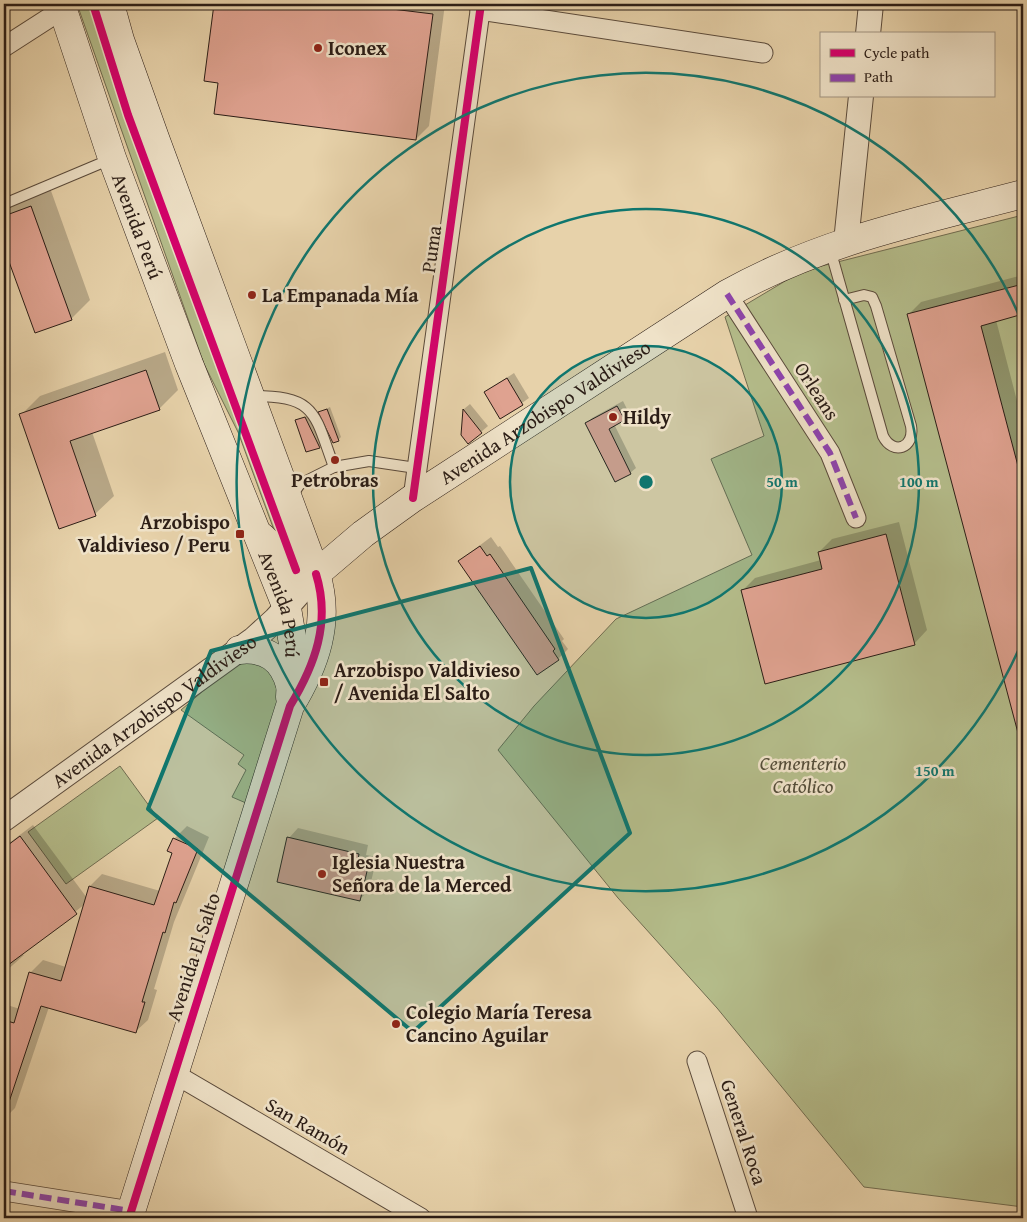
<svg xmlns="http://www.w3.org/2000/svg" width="1027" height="1222" font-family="'Gentium Book Plus',serif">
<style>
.green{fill:#b4bc8a;stroke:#706c50}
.shadow{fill:#0003}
.building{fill:#dfa290;stroke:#2b1d16}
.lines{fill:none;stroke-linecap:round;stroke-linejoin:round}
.service-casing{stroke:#5a4a3b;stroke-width:12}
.minor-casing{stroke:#5a4a3b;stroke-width:21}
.tertiary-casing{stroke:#5a4a3b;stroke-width:26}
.secondary-casing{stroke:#2b1d16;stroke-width:29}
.service{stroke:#efe2c8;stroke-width:10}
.minor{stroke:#efe2c8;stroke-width:19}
.tertiary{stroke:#efe2c8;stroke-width:24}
.secondary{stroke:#efe2c8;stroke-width:28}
.quiet{stroke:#8e44ad;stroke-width:6;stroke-dasharray:12 6;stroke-linecap:butt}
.cycleway-casing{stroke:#efe2c8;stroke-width:11}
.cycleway{stroke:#d6006c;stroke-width:8}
.marked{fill:#0f766e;fill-opacity:0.2;stroke:#0f766e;stroke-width:4;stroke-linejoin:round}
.ring{fill:none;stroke:#0f766e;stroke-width:2.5}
.poi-dot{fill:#8f2418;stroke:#efe2c8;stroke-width:2}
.labels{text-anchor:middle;stroke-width:5;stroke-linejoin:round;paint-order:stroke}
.poi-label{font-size:20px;font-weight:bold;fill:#2b1d16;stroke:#efe2c8;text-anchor:start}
.street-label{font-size:20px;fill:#2b1d16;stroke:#efe2c8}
.park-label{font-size:20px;font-style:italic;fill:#544d39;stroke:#efe2c8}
.centre{fill:#0f766e;stroke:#efe2c8;stroke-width:2.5}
.ring-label{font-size:15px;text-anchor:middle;font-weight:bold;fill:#0f766e;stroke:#efe2c8;stroke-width:5;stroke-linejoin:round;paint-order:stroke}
</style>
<rect width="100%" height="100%" fill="#e7d2aa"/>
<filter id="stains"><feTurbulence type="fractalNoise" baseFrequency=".004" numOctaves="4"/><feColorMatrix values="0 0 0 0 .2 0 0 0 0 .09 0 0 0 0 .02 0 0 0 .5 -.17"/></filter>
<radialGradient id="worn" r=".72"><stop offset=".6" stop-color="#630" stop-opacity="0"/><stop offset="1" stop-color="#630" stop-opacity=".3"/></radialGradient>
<g class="green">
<path d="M77,4h31l187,550 -21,-24 -36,-98 -34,-68z"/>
<path d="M1023,215v992l-159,-20 -147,-179 -99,-110 -120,-148 36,-44 82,-87 136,-64 -41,-96 53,-23 -39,-119 77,-46z"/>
<path d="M240,659l24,3 21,19 -32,125 -21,-9 14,-27 -8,-6 6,-9 -63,-45z"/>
<path d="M120,766l38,52 -92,66 -38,-52z"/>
</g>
<g class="shadow">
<path d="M215,4h230l-16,122 -13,13 -197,-57 -13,-2z"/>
<path d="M50,188l40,112 -19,19 -62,-62 -5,2v-54z"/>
<path d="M1023,275v38l-27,7 27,104v322l-115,-431 13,-13z"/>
<path d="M165,352l13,38 -19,19 -67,23 22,64 -19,18 -74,-99 19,-19z"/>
<path d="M514,373l15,25 -28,20 -16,-26z"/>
<path d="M623,401l6,12 -15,11 22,44 -6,5 -43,-50 5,-5z"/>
<path d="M470,404l18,22 -7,6 -19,2 2,-25z"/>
<path d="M330,407l11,30 -3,3 -18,-28z"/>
<path d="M308,415l14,29 -3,3 -23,-26z"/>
<path d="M899,522l28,108 -13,14 -172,-53 13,-13 66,-18 -2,-8 13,-13z"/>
<path d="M491,537l7,10 2,-1 64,93 -2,2 6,8 -10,10 -99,-98z"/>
<path d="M33,825l54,73 3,-12 12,-12 58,17 13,-38 1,-14 13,-13 22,11 -35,85 -20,67 3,1 -9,30 -13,12 -86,-25 -34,101 -11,11v-115l16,5 11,-37 12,-12 23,7 19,-63 -64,50 3,1 -20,18v-126z"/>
<path d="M298,828l70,17 -2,10 11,2 -8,33 -10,10 -70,-62z"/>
</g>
<g class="building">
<path d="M214,4h137l82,10 -17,126 -202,-26 4,-31 -14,-2z"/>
<path d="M31,206l41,114 -37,13 -27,-74 -4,2v-45z"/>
<path d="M1023,284v30l-42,12 42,159v247l-5,1 -111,-419z"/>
<path d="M146,370l14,40 -90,31 26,75 -37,13 -40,-115z"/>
<path d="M507,378l16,27 -23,14 -16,-27z"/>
<path d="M617,406l8,14 -16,9 22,45 -16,8 -30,-59z"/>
<path d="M327,409l12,32 -6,2 -15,-31z"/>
<path d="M463,409l19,24 -14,11 -7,-9z"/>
<path d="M305,417l15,31 -14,4 -11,-32z"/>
<path d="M886,534l29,111 -150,39 -24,-94 81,-21 -4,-17z"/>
<path d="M480,546l7,10 3,-2 65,95 -2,2 6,9 -22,15 -79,-114z"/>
<path d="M20,836l57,78 -73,54v-120z"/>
<path d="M287,837l72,17 -2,10 11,3 -8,34 -83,-19z"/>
<path d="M173,838l25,11 -22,54 -2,-1 -9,31 -2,-1 -21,70h3l-9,31 -95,-27 -35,105h-2v-91l10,3 15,-51 32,9 28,-95 65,19 18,-52 -5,-2z"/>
</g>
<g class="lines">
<defs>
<g id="service">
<path d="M4,204l107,-45"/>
<path d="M830,249l53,187c10,20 32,12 28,-10l-35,-120 -4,-9 -8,-2 -20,5"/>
<path d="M252,396c65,0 62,17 82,71"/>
<path d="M291,497l9,-13 34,-17 35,-6 47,7"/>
</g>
<g id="minor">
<path d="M480,10l283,43"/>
<path d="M4,47l59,-38"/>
<path d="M727,294l103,159 26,65"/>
<path d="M413,498l68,-494"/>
<path d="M697,1061l51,157"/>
<path d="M173,1073l248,145"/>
<path d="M4,1191l127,20"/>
</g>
<g id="tertiary">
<path d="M868,34l3,-30"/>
<path d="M846,242l15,-146"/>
<path id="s1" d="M4,819l250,-180 22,-20 40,-45"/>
</g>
<g id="secondary">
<path id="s2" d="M61,4l51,154 77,206 98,244 6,36 -3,53"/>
<path d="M110,4l10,36 35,98 161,436c15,48 -1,91 -26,132l-161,512"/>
<path d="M262,537l34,33 20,4"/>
<path id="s3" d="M316,574l47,-40 50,-36 314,-204c94,-53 193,-73 296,-100"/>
<path d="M239,650c27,-3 44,9 51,35"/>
</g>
</defs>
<use href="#service" class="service-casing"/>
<use href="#minor" class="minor-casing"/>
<use href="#tertiary" class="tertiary-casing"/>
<use href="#secondary" class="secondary-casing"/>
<use href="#service" class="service"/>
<use href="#minor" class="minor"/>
<use href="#tertiary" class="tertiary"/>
<use href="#secondary" class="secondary"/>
<g class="quiet">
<path d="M727,294l103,159 26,65"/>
<path d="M4,1191l127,20"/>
</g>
<defs>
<g id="cycleway">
<path d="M93,4l35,111 168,455"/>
<path d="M413,498l68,-494"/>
<path d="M129,1218l161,-512c25,-41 41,-84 26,-132"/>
</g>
</defs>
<use href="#cycleway" class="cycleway-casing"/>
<use href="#cycleway" class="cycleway"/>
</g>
<path class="marked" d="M531,568l99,265 -217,199 -265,-223 63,-158z"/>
<circle cx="646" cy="482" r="136" fill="#0f766e" fill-opacity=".12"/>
<g class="ring">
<circle cx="646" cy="482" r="136"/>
<circle cx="646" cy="482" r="273"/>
<path d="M1022 642A409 409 0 1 1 1022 322"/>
</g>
<g class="poi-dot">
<circle cx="318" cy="48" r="5"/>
<circle cx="252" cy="295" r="5"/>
<circle cx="613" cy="417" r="5"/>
<circle cx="335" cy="460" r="5"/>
<rect x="235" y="529" width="10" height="10" rx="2.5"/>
<rect x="319" y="677" width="10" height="10" rx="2.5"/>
<circle cx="322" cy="874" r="5"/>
<circle cx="396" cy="1024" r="5"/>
</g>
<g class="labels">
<g class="poi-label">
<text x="328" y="55">Iconex</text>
<text x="262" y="302">La Empanada Mía</text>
<text x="623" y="424">Hildy</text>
<text x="335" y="487" text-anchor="middle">Petrobras</text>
<text x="230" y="529" text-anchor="end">Arzobispo<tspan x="230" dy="23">Valdivieso / Peru</tspan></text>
<text x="334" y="677">Arzobispo Valdivieso<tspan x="334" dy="23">/ Avenida El Salto</tspan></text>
<text x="332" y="869">Iglesia Nuestra<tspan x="332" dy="23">Señora de la Merced</tspan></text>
<text x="406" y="1019">Colegio María Teresa<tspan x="406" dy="23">Cancino Aguilar</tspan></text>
</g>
<g class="street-label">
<text dy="7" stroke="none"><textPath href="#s2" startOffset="235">Avenida Perú</textPath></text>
<text transform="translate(431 249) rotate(-82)" y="7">Puma</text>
<text transform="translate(817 391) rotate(57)" y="7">Orleans</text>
<text dy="7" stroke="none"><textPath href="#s3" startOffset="281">Avenida Arzobispo Valdivieso</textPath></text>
<text dy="7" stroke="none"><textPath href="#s2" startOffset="640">Avenida Perú</textPath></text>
<text dy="7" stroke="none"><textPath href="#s1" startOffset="185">Avenida Arzobispo Valdivieso</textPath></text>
<text transform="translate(193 957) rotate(-72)" y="7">Avenida El Salto</text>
<text transform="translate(308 1126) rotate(30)" y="7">San Ramón</text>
<text transform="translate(744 1132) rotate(72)" y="7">General Roca</text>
</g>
<g class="park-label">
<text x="803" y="770">Cementerio<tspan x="803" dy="23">Católico</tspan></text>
</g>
</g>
<circle cx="646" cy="482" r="8" class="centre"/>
<g class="ring-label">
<text x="782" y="487">50 m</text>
<text x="919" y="487">100 m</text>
<text x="935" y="776">150 m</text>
</g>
<rect width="1027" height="1222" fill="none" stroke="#e7d2aa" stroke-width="20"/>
<rect x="5" y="5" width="1017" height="1212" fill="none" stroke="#2b1d16" stroke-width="2.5"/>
<rect x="10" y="10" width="1007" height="1202" fill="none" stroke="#2b1d16"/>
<rect x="820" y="32" width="175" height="65" fill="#efe2c8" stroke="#a19381"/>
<rect x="830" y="49" width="25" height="8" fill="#d6006c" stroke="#a19381"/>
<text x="864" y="58" font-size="15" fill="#2b1d16">Cycle path</text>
<rect x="830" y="74" width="25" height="8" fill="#8e44ad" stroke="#a19381"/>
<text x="864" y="82" font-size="15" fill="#2b1d16">Path</text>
<rect width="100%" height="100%" filter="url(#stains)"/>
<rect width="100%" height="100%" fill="url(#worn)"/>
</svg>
